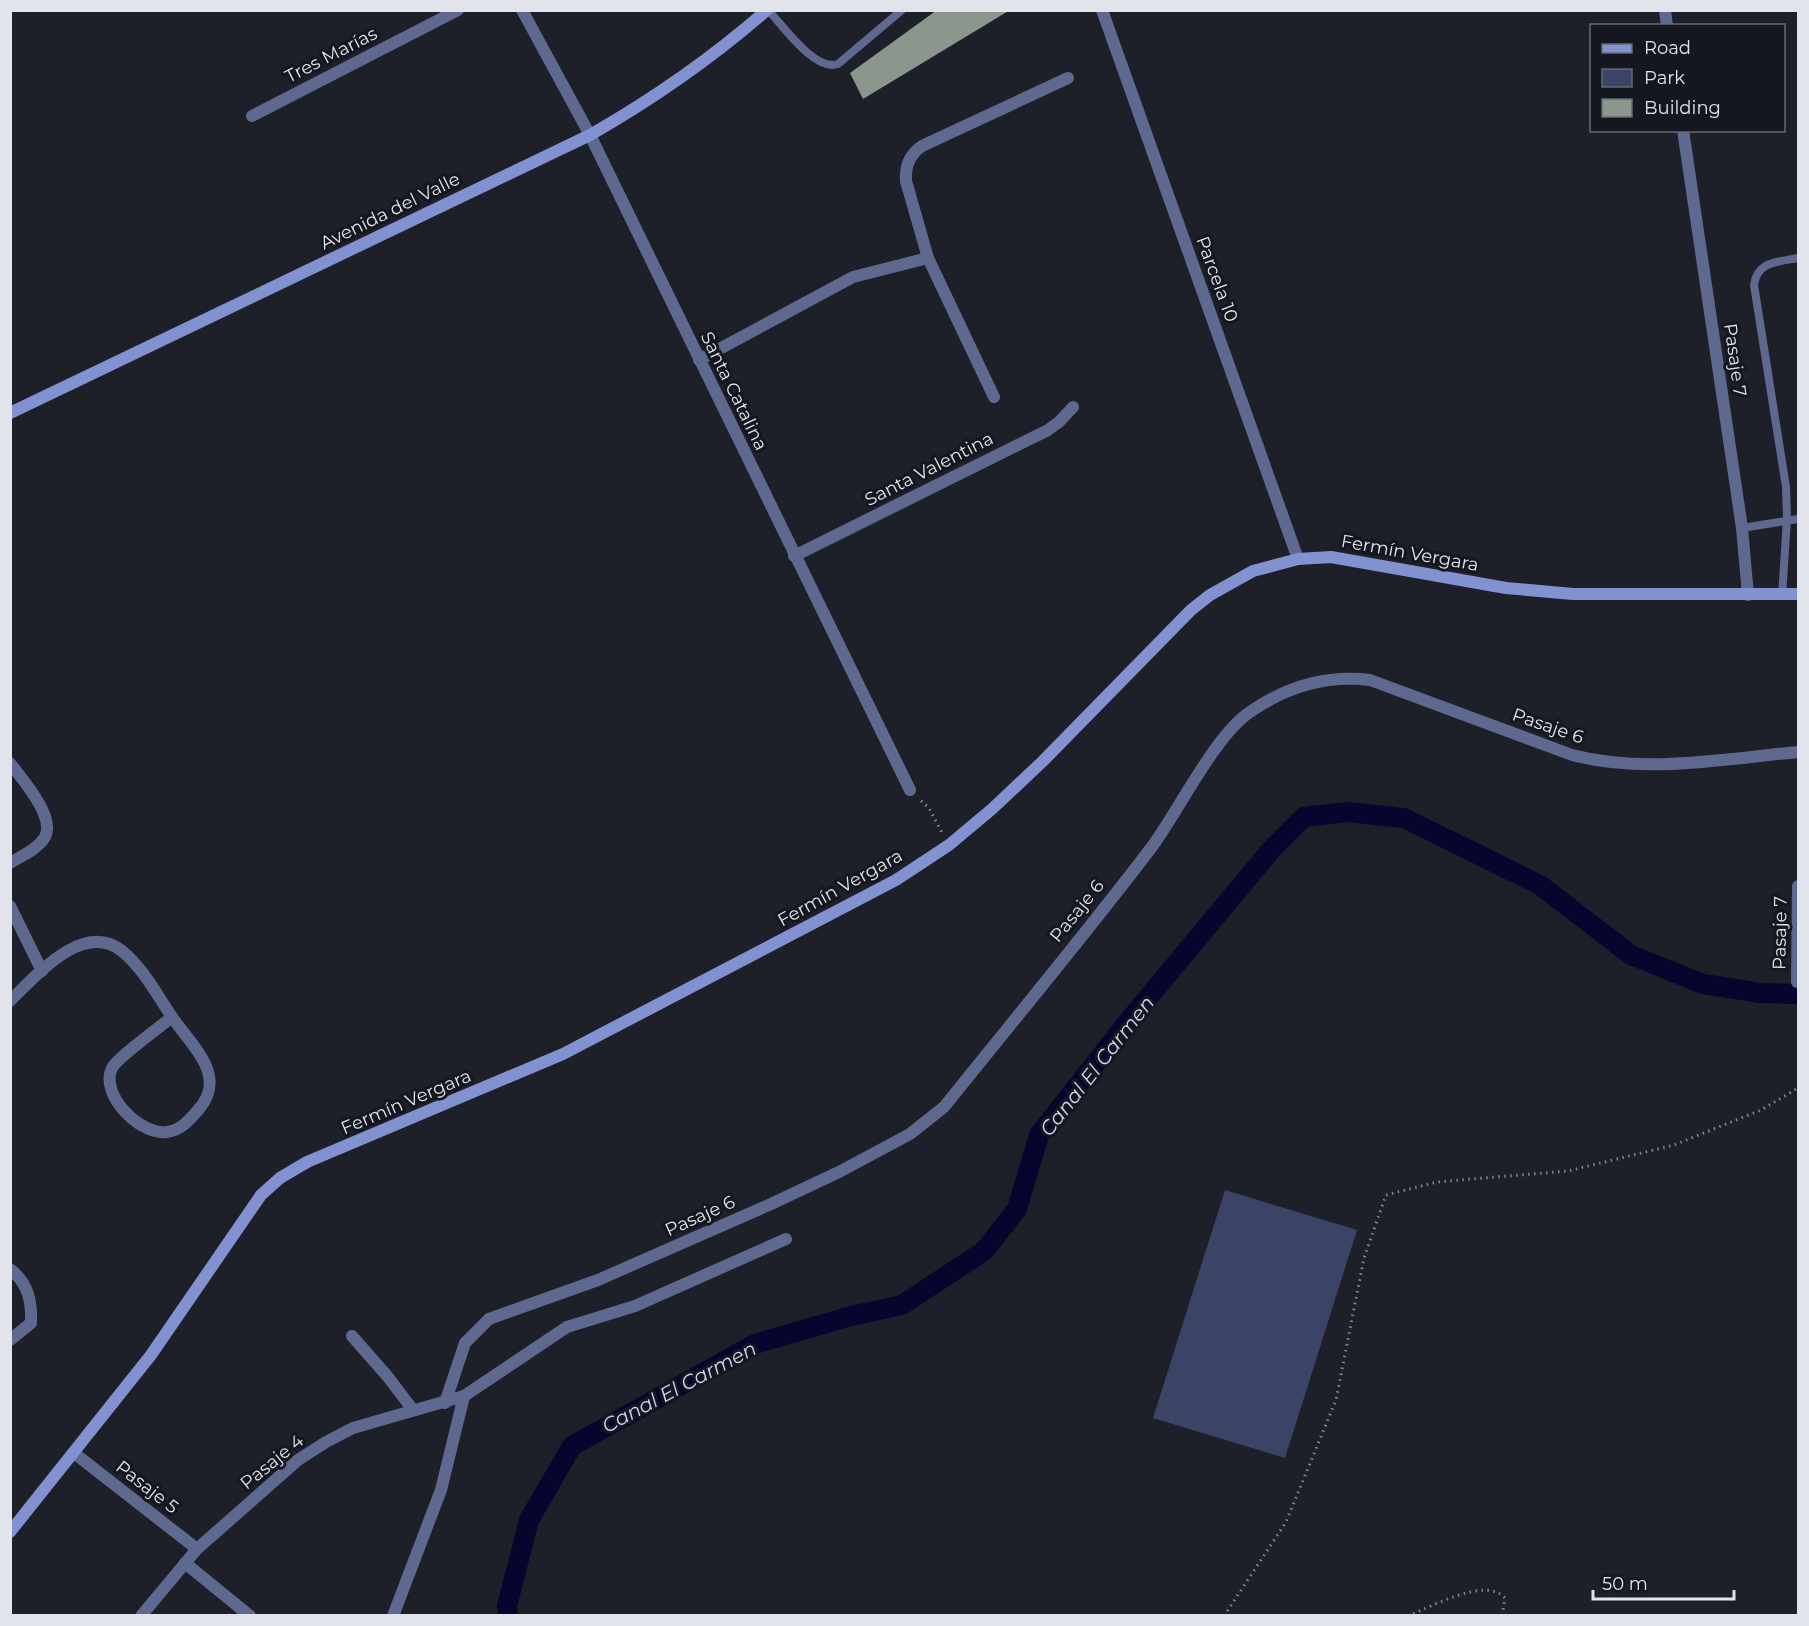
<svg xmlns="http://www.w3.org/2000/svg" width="1809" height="1626" font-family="Montserrat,sans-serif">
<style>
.green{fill:#3b4467}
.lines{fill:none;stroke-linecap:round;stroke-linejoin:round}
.canal{stroke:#05052e;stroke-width:20}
.building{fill:#8b968d}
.path{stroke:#85878f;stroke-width:3;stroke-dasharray:1.5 4.5;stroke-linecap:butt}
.lane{stroke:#5f6990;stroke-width:8}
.street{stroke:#5f6990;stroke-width:12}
.secondary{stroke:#8292d1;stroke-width:12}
.labels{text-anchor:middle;stroke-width:6;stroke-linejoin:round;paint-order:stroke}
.street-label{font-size:18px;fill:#e2e4eb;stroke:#14171f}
.water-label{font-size:20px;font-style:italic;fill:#ced7f6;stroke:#14171f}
</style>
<rect width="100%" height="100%" fill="#1d2029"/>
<path class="green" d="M1225,1190l132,40 -72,228 -132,-40z"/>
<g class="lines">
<path class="canal" d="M508,1616l-1,-10 22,-86 43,-74 183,-102 96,-28 51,-11 82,-54 33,-42 22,-74 88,-112 144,-173 33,-33 44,-5 56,6 136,67 91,70 72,29 58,9 37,1"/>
</g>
<path class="building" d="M937,10h73l-147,89 -13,-26z"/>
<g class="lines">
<g class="path">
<path d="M921,801l8,7 13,25"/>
<path d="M1224,1616l62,-94 50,-122 28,-142 22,-63 51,-13 131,-11 106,-26 87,-35 37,-22"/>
<path d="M1408,1616c23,-9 78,-40 97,-18l-3,18"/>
</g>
<g class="lane">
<path d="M768,10c16,17 47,62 70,54l64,-54"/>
<path d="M1742,528l56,-9"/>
<path d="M1782,596l5,-77 -1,-32 -32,-202c3,-24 24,-23 44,-27"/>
</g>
<g class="street">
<path d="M522,10l68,125 320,655"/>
<path d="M1102,10l196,549"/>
<path d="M1665,10l2,16"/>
<path d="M252,116l206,-106"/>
<path d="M1683,130l59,398 6,67"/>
<path d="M699,360l154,-83 75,-19"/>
<path d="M994,397l-66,-139 -22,-77c-1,-15 4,-27 16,-35l146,-68"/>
<path d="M794,556l254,-126 11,-8 14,-15"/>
<path d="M10,763c12,16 46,54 35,74 -7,12 -24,19 -35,26"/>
<path d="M10,906l32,65"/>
<path d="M1797,982l1,-96"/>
<path d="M10,1001c26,-25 73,-81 112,-50 21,17 35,44 50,66"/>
<path d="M172,1017c10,15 27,32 34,49 7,17 4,30 -7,43 -10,11 -17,21 -32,23 -26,4 -68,-37 -55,-64 5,-10 48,-41 60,-51z"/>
<path d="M10,1269c18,14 22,32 21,54l-21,17"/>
<path d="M352,1336l36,41 25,33"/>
<path d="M445,1403l20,-60 24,-24 109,-39 173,-76 68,-32 71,-38 34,-27c69,-86 140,-171 207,-259 27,-36 64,-113 99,-136 36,-25 77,-37 120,-32l202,75c74,19 151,4 226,-3"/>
<path d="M74,1453l123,96"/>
<path d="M185,1563l65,53"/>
<path d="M141,1616l56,-67 101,-89 28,-18 27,-14 111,-32 103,-69 68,-21 151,-67"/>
<path d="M393,1616l48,-126 23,-94"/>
</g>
<g class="secondary">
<path d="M10,413l580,-278c63,-36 122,-77 177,-125"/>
<path d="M10,1532l141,-177 110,-160 19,-17 27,-16 256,-108 333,-174 53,-35 43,-36 51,-48 148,-151 19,-15 43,-24 45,-12 33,-2 175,31 67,6h225"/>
</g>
</g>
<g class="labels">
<g class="street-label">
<text transform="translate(331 55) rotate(-27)" y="6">Tres Marías</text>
<text transform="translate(390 211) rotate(-26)" y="6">Avenida del Valle</text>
<text transform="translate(1217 279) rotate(70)" y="6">Parcela 10</text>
<text transform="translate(1735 360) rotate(82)" y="6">Pasaje 7</text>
<text transform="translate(734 391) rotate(64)" y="6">Santa Catalina</text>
<text transform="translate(929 469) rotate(-27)" y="6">Santa Valentina</text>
<text transform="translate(1410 553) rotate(10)" y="6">Fermín Vergara</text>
<text transform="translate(1548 726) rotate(19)" y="6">Pasaje 6</text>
<text transform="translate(840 888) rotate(-29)" y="6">Fermín Vergara</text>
<text transform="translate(1077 911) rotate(-51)" y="6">Pasaje 6</text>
<text transform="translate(1780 933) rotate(-89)" y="6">Pasaje 7</text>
<text transform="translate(406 1102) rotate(-23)" y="6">Fermín Vergara</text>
<text transform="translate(700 1216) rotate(-24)" y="6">Pasaje 6</text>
<text transform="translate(272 1462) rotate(-39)" y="6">Pasaje 4</text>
<text transform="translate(147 1487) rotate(38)" y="6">Pasaje 5</text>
</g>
<g class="water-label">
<text transform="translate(1097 1066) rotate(-52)" y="7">Canal El Carmen</text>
<text transform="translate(679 1387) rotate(-28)" y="7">Canal El Carmen</text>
</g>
</g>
<rect width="1809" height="1626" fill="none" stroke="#e2e4eb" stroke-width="24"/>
<rect x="1590" y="24" width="195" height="108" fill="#14171f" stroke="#666971" stroke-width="1.5"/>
<rect x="1602" y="44" width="30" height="9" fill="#8292d1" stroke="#666971" stroke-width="1.5"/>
<text x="1644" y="54" font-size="18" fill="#e2e4eb">Road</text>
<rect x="1602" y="69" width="30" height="18" fill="#3b4467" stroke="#666971" stroke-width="1.5"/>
<text x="1644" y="84" font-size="18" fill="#e2e4eb">Park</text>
<rect x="1602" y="99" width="30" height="18" fill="#8b968d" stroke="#666971" stroke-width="1.5"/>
<text x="1644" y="114" font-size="18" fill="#e2e4eb">Building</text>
<path d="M1593 1590v9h141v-9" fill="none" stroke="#e2e4eb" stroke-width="3"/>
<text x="1602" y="1590" font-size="18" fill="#e2e4eb" stroke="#14171f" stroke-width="4.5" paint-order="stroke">50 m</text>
</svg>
